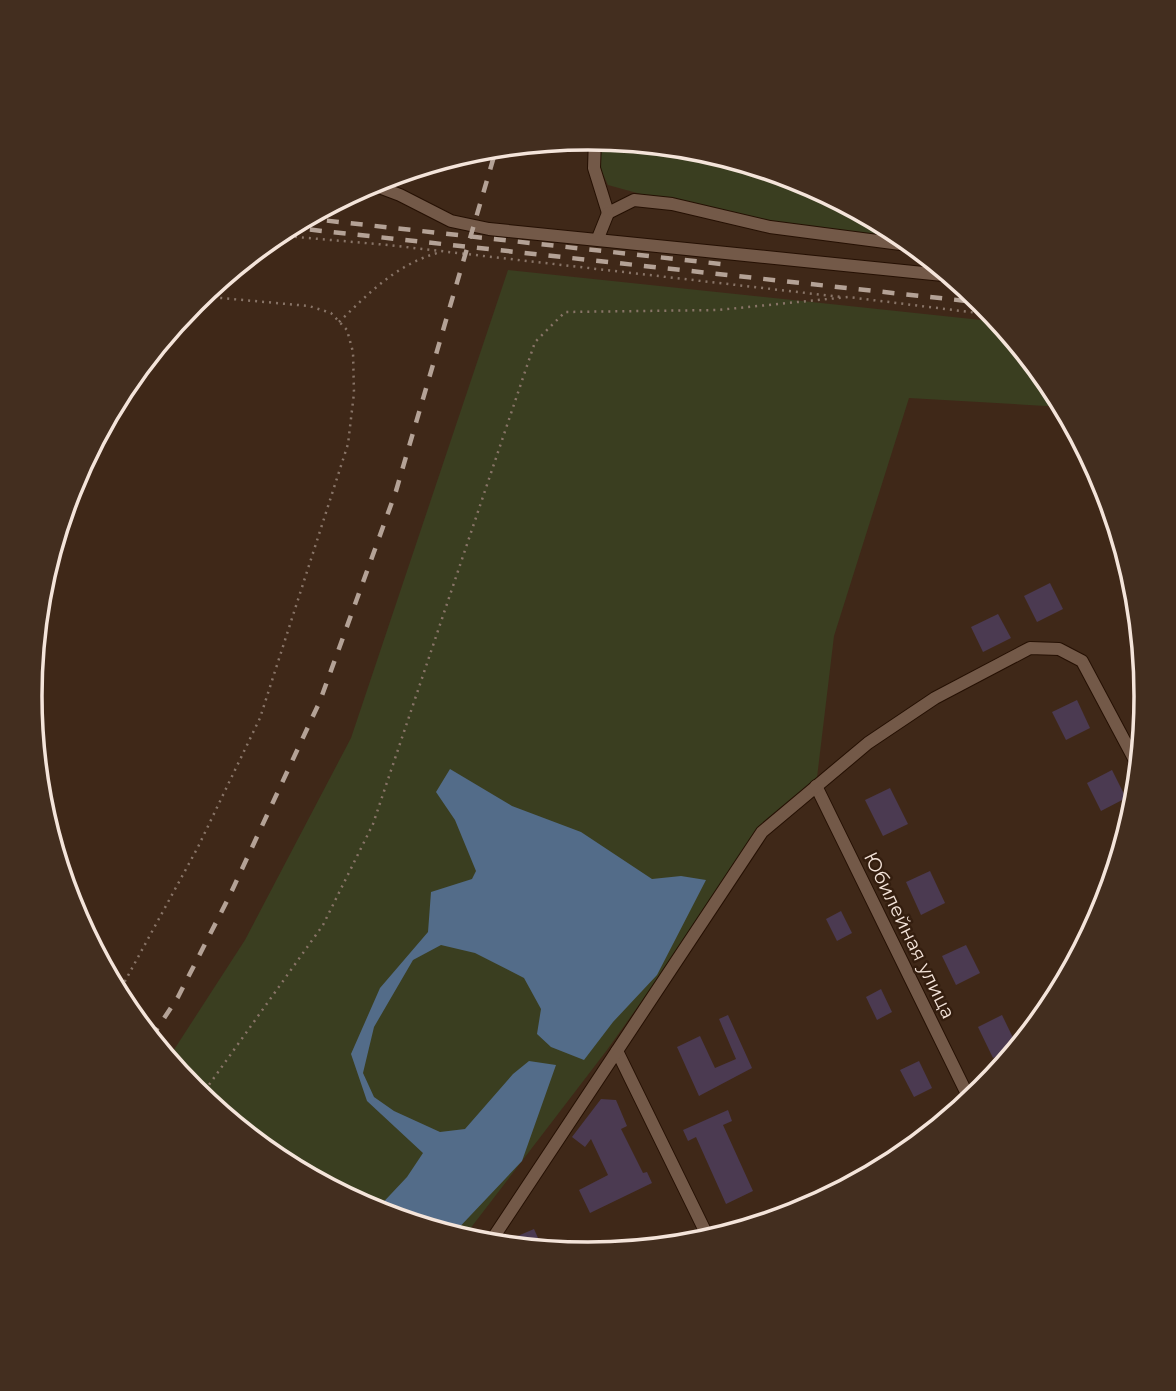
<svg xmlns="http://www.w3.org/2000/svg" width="1176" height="1391" font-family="Montserrat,sans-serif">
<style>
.green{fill:#3a3e20}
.water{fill:#536c89}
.building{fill:#4b3a51}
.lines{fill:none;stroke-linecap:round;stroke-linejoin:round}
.street-casing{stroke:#251003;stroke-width:14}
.path{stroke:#887467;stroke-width:2.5;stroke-dasharray:2 5;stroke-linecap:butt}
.street{stroke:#735948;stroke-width:12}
.rail{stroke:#b4a296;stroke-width:4.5;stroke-dasharray:12 12;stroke-linecap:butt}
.labels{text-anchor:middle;stroke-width:5;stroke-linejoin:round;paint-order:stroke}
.street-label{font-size:19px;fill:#f4e4da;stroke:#341e0f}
.rim{fill:none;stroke:#f4e4da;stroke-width:3.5}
</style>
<rect width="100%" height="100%" fill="#3f2818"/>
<g class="green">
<path d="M604,139l93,9 105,32 96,52 27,21c-109,-11 -212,-39 -317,-68l-9,-19z"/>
<path d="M508,270l492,52 52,64 11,21 -154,-9 -75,238 -18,150 -54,46 -155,218 -144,188 -89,-27 -96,-52 -85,-69 -25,-31 77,-119 106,-202z"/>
</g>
<path class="water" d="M450,769l62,37 69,26 71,47 29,-3 25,4 -49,95 -44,47 -29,38 -33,-13 -14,-13 4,-25 -17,-31 -49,-25 -34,-8 -28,15 -39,67 -11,46 11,24 20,14 46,21 25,-3 48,-55 16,-13 27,4 -34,96 -70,74 -77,-24 32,-34 16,-24 -56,-52 -16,-47 29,-66 48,-56 3,-40 41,-13 4,-8 -21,-51 -19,-28z"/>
<g class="building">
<path d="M1050,583l13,26 -26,13 -13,-26z"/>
<path d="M998,614l13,24 -28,14 -12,-25z"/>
<path d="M1077,700l13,28 -24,12 -14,-28z"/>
<path d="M1112,770l14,28 -25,13 -14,-28z"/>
<path d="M890,788l18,36 -25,12 -18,-36z"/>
<path d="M930,871l15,32 -24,12 -15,-33z"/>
<path d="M841,911l11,22 -15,8 -11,-22z"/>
<path d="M966,945l14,28 -24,12 -14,-29z"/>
<path d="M881,989l11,23 -15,8 -11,-23z"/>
<path d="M728,1015l24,53 -53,28 -22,-49 23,-11 15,32 21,-9 -17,-40z"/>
<path d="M1002,1015l15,31 -24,12 -15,-31z"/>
<path d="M919,1061l13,27 -18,9 -14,-27z"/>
<path d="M601,1099l15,1 11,26 -6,3 22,44 4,-1 5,11 -62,30 -11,-23 29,-15 -17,-36 -6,8 -13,-10z"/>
<path d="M728,1110l4,11 -9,4 30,66 -27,13 -30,-67 -8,4 -5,-11z"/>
<path d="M534,1229l9,20 -26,-2 -4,-9z"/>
</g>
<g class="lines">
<defs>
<g id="street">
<path d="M595,138l-1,30 14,45 26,-13 38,4 98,23 146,19"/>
<path d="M368,183l32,12 51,26 38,8 464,47"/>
<path d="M598,238l10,-25"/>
<path d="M816,786l154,314"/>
<path d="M617,1051l92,188"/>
<path d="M489,1244l273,-412 106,-89 67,-45 95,-50 29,1 23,12 57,107"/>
</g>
</defs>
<use href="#street" class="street-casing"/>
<g class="path">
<path d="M274,235l114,10 453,52"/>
<path d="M339,322c31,-30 59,-59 102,-70"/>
<path d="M118,994l80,-147 62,-129 88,-274 6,-51 -1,-41 -6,-22 -16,-17 -22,-7 -110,-10"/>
<path d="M201,1096l122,-171 50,-101 162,-482 30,-30 153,-2 130,-13 146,18"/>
</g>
<use href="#street" class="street"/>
<g class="rail">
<path d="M303,218l418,46"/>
<path d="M286,227l699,76"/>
<path d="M151,1038l27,-41 51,-100 91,-196 76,-210 101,-345"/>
</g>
</g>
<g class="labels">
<g class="street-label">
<text transform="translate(910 935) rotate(64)" y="7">Юбилейная улица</text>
</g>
</g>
<path d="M0 0H1176V1391H0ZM42 696a546 546 0 1 1 1092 0a546 546 0 1 1-1092 0Z" fill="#432e1f" fill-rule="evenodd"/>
<path class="rim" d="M42 696a546 546 0 1 1 1092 0a546 546 0 1 1-1092 0Z"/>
</svg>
